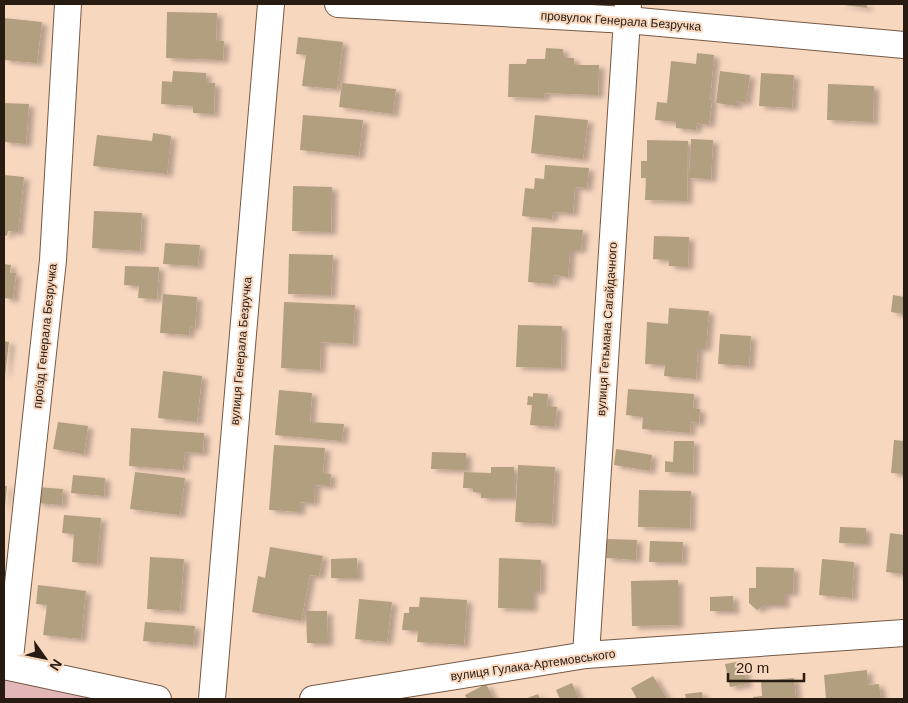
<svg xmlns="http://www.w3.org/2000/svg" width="908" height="703" font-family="Arial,sans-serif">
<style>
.green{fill:#e3b6b7}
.building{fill:#b29f7f;filter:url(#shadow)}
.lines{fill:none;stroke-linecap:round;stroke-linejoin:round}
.minor-casing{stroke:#755944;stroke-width:28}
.minor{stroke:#fff;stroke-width:26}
.labels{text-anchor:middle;stroke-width:4;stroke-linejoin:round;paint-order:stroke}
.street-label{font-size:12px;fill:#271b12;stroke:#f8d7bf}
</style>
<defs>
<filter id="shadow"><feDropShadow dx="5.5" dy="3" stdDeviation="2.5" flood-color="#0004"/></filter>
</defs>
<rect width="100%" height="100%" fill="#f8d7bf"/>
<path class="green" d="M4,672l130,27h-130z"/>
<g class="building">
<path d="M837,4h30v4z"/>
<path d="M167,12l50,1 -1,28h8l-1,19 -57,-2z"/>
<path d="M4,18l38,4 -5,41 -33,-3z"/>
<path d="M298,37l45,5 -6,47 -35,-3 4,-31 -10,-1z"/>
<path d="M546,48l17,1v9h11v7h25l-1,30 -53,-2 -1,5 -36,-1 1,-33h17l1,-5h18z"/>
<path d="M697,53l17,2 -4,45h2l-3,25 -12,-2 -1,7 -20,-2v-6l-21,-2 2,-18 10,1 4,-42 25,3z"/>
<path d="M173,71l33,2v10h9l-1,31 -21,-1v-7l-32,-2 1,-23 10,1z"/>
<path d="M720,71l30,4 -4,28 -9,-2v5l-21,-3z"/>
<path d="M761,73l33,2 -2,33 -33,-2z"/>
<path d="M342,83l54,6 -3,25 -54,-7z"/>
<path d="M828,84l46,2 -1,36 -46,-2z"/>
<path d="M4,103l25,1 -3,40 -22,-2z"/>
<path d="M303,115l60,5 -4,36 -59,-6z"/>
<path d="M535,115l53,5 -5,39 -52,-6z"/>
<path d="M153,133l18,3 -4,38 -74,-8 4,-31 55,6z"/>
<path d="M691,139l22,1 -2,39 -22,-1z"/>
<path d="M647,140l41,1 -1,60 -42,-1 1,-22h-5v-17h6z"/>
<path d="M545,165l44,3 -2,20 -12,-1 -2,26 -20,-1 -1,7 -30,-3 3,-28 9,1 1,-11 9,1z"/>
<path d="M4,175l20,2 -6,55 -10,-1 -1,5 -3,-1z"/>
<path d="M293,186l39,1 -1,45 -39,-1z"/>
<path d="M94,211l48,2 -2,38 -48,-3z"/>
<path d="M532,227l51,3 -2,20h-11l-2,27 -14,-2 -1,9 -25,-2z"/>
<path d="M654,236l35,1 -1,30 -19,-1v-6l-16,-1z"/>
<path d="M165,243l35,2 -2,21 -35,-2z"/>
<path d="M289,254l44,1 -2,40 -43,-1z"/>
<path d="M4,264l7,1 -1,8h6l-3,26 -9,-1z"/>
<path d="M125,266l34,1 -2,32 -19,-1 1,-12 -15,-1z"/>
<path d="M163,294l34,3 -2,30 -5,-1 -1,9 -29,-2z"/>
<path d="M893,295l11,2v17l-13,-2z"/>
<path d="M284,302l71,3 -2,39 -32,-2 -1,28 -39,-2z"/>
<path d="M669,308l40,3 -3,37h-8l-2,31 -32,-3 1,-11 -20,-1 2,-42 21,2z"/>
<path d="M518,325l44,1 -1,42 -45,-1z"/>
<path d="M720,334l31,2 -2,30 -31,-2z"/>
<path d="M4,341l5,1 -4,33h-1z"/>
<path d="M163,371l39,5 -5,46 -39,-4z"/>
<path d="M628,389l66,5 -1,14 7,1 -1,14 -8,-1 -1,11 -48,-4 1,-12 -17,-2z"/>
<path d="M279,390l33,3 -2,29 34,2 -2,17 -67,-6z"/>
<path d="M533,393l15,1 -1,12 10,1 -2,20 -25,-2 2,-20h-5l1,-9 5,1z"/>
<path d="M58,422l30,4 -4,28 -31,-5z"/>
<path d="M131,428l73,5 -1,20 -18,-1 -2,18 -54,-4z"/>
<path d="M894,440l10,1v33l-13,-1z"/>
<path d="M674,441h20l-1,32 -28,-1v-11l8,1z"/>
<path d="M274,445l51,3 -2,25 8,1 -1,12 -15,-1 -1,18 -14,-1v10l-31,-2z"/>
<path d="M616,449l36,6 -2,16 -36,-6z"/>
<path d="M432,452l34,1v17l-35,-1z"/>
<path d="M518,465l37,2 -3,57 -37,-2z"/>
<path d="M491,467h23v31h-33v-5l-8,-1v-4h-10l1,-16 27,1z"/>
<path d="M135,472l50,6 -5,37 -50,-6z"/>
<path d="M73,475l32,3 -1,18 -33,-3z"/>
<path d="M4,486h3l-2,21h-1z"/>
<path d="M38,487l25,2 -1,16 -25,-2z"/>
<path d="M639,490l52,1 -1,37 -52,-1z"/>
<path d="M64,515l37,3 -4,46 -25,-2 2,-28 -12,-1z"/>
<path d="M840,527l26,1v16l-27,-1z"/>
<path d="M890,533l14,2v39l-18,-2z"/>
<path d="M607,539l30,1 -1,20 -30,-2z"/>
<path d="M650,541l33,1 -1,20h-33z"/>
<path d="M270,547l53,9 -4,20 -9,-1 -9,46 -49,-9 6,-36 7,2z"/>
<path d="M150,557l34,2 -4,52 -33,-2z"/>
<path d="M357,558l1,20h-27v-19z"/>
<path d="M499,558l42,2 -1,31h-8v18l-34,-1z"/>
<path d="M822,559l32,3 -2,36 -33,-3z"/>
<path d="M756,567l38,1 -1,25h-9v12h-19l-8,5 -8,-7v-15h7z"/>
<path d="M678,580v45l-46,1 -1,-45z"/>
<path d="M38,585l48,6 -5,48 -38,-4 4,-30 -11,-1z"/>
<path d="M733,596l1,15h-24v-14z"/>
<path d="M420,597l47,3 -3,45 -47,-3 1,-11 -16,-1 2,-17h5v-6h10z"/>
<path d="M359,599l33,3 -5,40 -32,-3z"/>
<path d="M306,611h21l1,32h-21z"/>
<path d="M145,622l50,4 -2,19 -50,-4z"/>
<path d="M742,661l5,23 -17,3 -5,-23z"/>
<path d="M867,670l1,15 11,-1 2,15h-55l-2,-24z"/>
<path d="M653,676l14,23h-30l-6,-11z"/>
<path d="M794,678l2,21h-43v-2l9,-1 -1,-15z"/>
<path d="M572,683l7,16h-19l-4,-9z"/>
<path d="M486,684l8,15h-27l-2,-4z"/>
<path d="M702,692l1,7h-17l-1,-5z"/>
<path d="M538,694l2,5h-15z"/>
</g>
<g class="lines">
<defs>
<g id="minor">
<path d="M338,4l289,16 277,25"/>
<path d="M586,655l42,-651"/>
<path d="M4,666l154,33"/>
<path d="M9,667l44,-407 15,-256"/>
<path d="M212,699l59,-695"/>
<path d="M313,699l273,-44 318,-22"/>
</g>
</defs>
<use href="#minor" class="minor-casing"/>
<use href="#minor" class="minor"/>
</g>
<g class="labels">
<g class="street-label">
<text transform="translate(621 21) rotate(4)" y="4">провулок Генерала Безручка</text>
<text transform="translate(607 329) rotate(-86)" y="4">вулиця Гетьмана Сагайдачного</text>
<text transform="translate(45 336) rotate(-84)" y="4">проїзд Генерала Безручка</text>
<text transform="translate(241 351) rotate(-85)" y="4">вулиця Генерала Безручка</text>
<text transform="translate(533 665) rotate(-8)" y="4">вулиця Гулака-Артемовського</text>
</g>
</g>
<rect width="908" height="703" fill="none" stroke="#271b12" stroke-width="10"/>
<g transform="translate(45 658) rotate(123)" stroke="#f8d7bf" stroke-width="4" paint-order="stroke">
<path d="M0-4L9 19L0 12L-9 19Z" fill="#271b12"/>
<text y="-8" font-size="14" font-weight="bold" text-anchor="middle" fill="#271b12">N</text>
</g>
<path d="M728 673v8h76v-8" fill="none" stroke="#271b12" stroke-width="2.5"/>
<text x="736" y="673" font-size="15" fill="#271b12" stroke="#f8d7bf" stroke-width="4" paint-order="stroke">20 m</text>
</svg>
